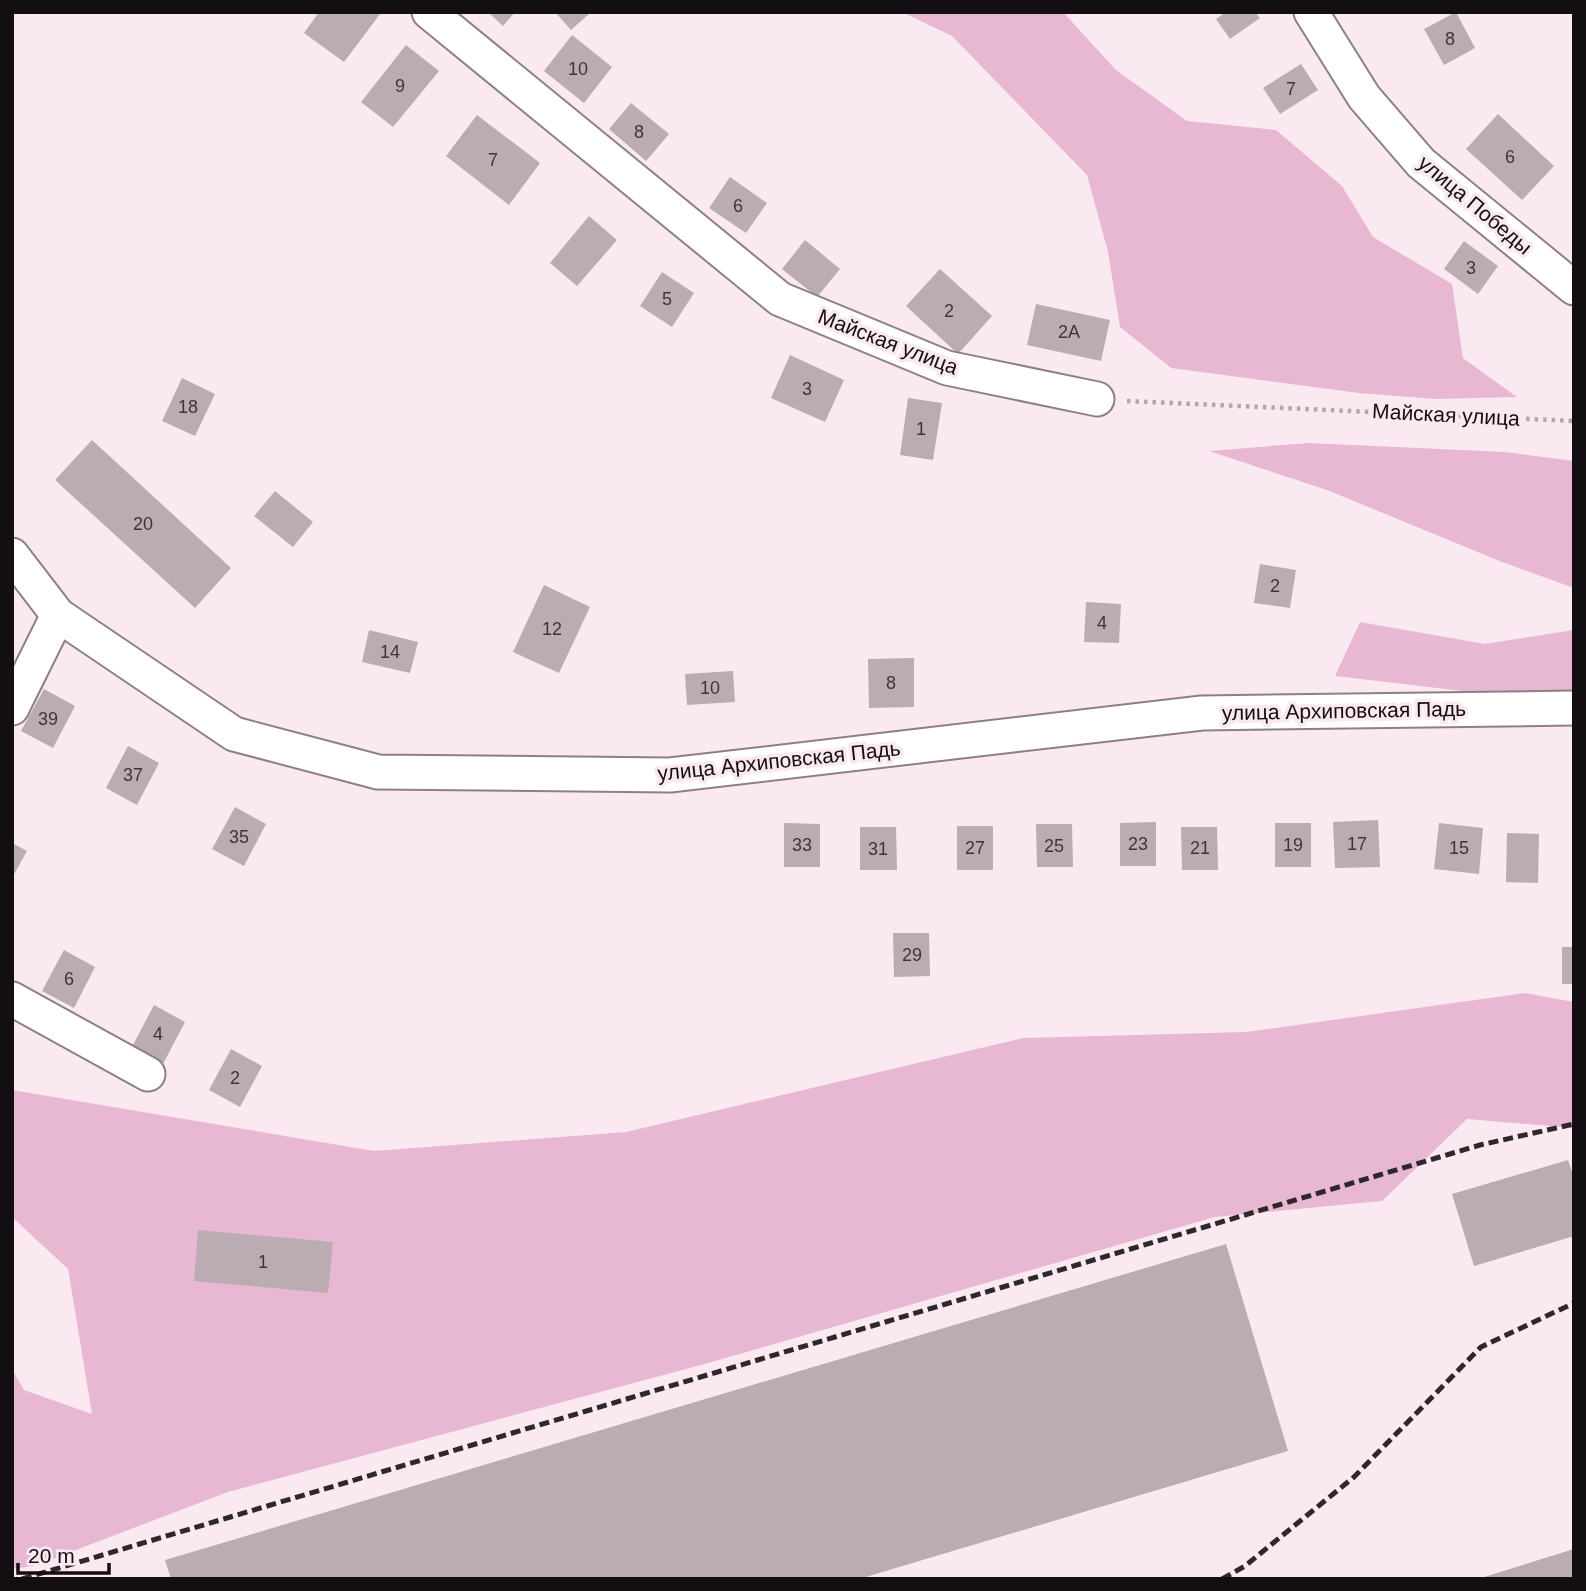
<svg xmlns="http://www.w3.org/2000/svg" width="1586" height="1591" font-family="Helvetica,sans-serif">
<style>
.green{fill:#e8b8d2}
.building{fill:#bbabb3}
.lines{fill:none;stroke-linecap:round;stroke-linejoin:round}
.minor-casing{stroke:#8e7f87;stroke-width:37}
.path{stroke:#b3a5ac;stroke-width:4.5;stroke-dasharray:3.5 5;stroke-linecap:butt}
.minor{stroke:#fff;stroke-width:33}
.rail{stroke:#2e282b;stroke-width:5;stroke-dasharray:10 5;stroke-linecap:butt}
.labels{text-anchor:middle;stroke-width:7;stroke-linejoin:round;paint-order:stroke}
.number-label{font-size:18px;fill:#3d353a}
.street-label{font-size:21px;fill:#130e11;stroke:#fbe9f2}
</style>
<rect width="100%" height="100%" fill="#fbe9f2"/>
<g class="green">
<path d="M902,12h161l53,58 71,51 89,9 66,56 31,51 79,47 11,74 54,39 -81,2 -77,-6 -188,-25 -51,-41 -12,-75 -21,-77 -135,-139z"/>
<path d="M1309,443l196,9 69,9v127l-72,-26 -175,-72 -118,-39z"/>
<path d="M1360,622l125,22 89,-14v74l-239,-28z"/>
<path d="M1525,993l49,9v126l-107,-9 -85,82 -167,16 -503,145 -484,130 -194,74 -22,3v-200l12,21 68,24 -24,-145 -56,-52v-127l362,61 252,-19 397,-94 223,-6z"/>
</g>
<g class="building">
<path d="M319,12h58l3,2 -36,48 -40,-29z"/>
<path d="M488,12h27l-12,14z"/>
<path d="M555,12h36l-20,18z"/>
<path d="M1226,12h29l5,6 -30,21 -14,-20z"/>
<path d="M1456,12l19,36 -31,17 -20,-36z"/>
<path d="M572,35l40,32 -28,36 -40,-32z"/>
<path d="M406,45l33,26 -46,56 -32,-25z"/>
<path d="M1301,64l17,26 -38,24 -17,-26z"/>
<path d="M631,103l38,31 -23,27 -37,-32z"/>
<path d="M1498,114l56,52 -32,34 -56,-51z"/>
<path d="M477,115l63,48 -31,42 -63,-49z"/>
<path d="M730,177l37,26 -21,30 -37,-25z"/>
<path d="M589,216l28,24 -40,46 -27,-23z"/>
<path d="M805,240l35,29 -23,28 -35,-28z"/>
<path d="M1464,241l34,25 -20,28 -34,-25z"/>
<path d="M940,269l52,47 -34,38 -52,-48z"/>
<path d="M662,272l32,21 -22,34 -32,-21z"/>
<path d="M1036,304l74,16 -9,41 -74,-16z"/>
<path d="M790,355l54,25 -19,42 -54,-24z"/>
<path d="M182,378l33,16 -20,42 -33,-15z"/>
<path d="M908,398l34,5 -9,57 -33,-5z"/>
<path d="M92,440l139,128 -36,40 -140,-128z"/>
<path d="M275,491l38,31 -20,25 -39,-31z"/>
<path d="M1260,564l36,6 -6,38 -36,-5z"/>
<path d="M544,585l46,22 -31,66 -46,-21z"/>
<path d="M1086,602l35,2 -2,39 -35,-1z"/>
<path d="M369,630l49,12 -8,31 -48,-11z"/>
<path d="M914,658v49l-45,1 -1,-49z"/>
<path d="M733,671l2,31 -48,3 -2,-31z"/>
<path d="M44,689l31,17 -22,42 -32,-17z"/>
<path d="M128,746l31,17 -22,42 -31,-17z"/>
<path d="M235,807l31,17 -22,42 -32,-17z"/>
<path d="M1378,820l2,47 -45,1 -2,-46z"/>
<path d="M1156,822v44h-36v-43z"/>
<path d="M784,823l36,1v43h-36z"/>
<rect x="1275" y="823" width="36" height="44"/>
<path d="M1439,823l44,5 -4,46 -45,-5z"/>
<path d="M1036,824h36l1,43h-36z"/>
<rect x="957" y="826" width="36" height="44"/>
<path d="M860,827h36l1,43h-37z"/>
<path d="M1181,827h36l1,43h-36z"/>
<path d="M1507,833l32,1 -1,49 -32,-1z"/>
<path d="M12,843l15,8 -15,27z"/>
<path d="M893,933h36l1,43 -36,1z"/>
<rect x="1562" y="947" width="12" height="37"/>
<path d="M64,950l31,17 -21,41 -32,-17z"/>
<path d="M154,1005l31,17 -22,42 -31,-17z"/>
<path d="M231,1049l31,17 -22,41 -31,-17z"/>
<path d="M1568,1160l6,18v58l-100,30 -22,-72z"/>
<path d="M198,1230l135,12 -5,51 -134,-12z"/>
<path d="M1226,1244l62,207 -429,128h-688l-6,-19z"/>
<path d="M1574,1549v30h-93v-1z"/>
</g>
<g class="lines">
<defs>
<g id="minor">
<path d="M429,12l351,287 167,69 150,31"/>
<path d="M1311,12l53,85 57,66 153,125"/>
<path d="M12,555l46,60 176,119 144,38 292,3 532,-62 372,-5"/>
<path d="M12,708l46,-93"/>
<path d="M12,999l136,75"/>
</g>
</defs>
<use href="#minor" class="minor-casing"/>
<path class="path" d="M1127,401l447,20"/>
<use href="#minor" class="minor"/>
<g class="rail">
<path d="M22,1579l1458,-434 94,-21"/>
<path d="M1222,1579l23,-13 109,-89 127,-130 93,-44"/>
</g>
</g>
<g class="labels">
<g class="number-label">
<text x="1450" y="45">8</text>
<text x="578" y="75">10</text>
<text x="400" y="92">9</text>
<text x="1291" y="95">7</text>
<text x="639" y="138">8</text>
<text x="1510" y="163">6</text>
<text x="493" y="166">7</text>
<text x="738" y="212">6</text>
<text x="1471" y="274">3</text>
<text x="667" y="305">5</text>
<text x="949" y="317">2</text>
<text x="1069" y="338">2А</text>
<text x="807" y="395">3</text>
<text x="188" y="413">18</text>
<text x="921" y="435">1</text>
<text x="143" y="530">20</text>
<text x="1275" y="592">2</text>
<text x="1102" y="629">4</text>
<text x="552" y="635">12</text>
<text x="390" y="658">14</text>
<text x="891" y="689">8</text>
<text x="710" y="694">10</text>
<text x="48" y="725">39</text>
<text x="133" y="781">37</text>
<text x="239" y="843">35</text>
<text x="1138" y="850">23</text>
<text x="1357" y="850">17</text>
<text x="802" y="851">33</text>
<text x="1293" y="851">19</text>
<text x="1054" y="852">25</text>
<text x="975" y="854">27</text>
<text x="1200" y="854">21</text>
<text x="1459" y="854">15</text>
<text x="878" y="855">31</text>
<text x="912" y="961">29</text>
<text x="69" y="985">6</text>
<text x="158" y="1040">4</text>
<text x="235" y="1084">2</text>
<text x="263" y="1268">1</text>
</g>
<g class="street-label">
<text transform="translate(1475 205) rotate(40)" y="7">улица Победы</text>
<text transform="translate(888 342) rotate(21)" y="7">Майская улица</text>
<text transform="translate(1446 415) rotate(3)" y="7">Майская улица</text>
<text transform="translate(1344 711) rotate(-1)" y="7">улица Архиповская Падь</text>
<text transform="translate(779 761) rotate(-6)" y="7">улица Архиповская Падь</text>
</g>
</g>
<rect width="1586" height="1591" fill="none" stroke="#130e11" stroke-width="28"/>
<path d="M18 1563v10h91v-10" fill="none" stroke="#130e11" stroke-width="3.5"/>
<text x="28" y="1563" font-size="21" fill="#130e11" stroke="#fbe9f2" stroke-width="5" paint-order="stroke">20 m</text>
</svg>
